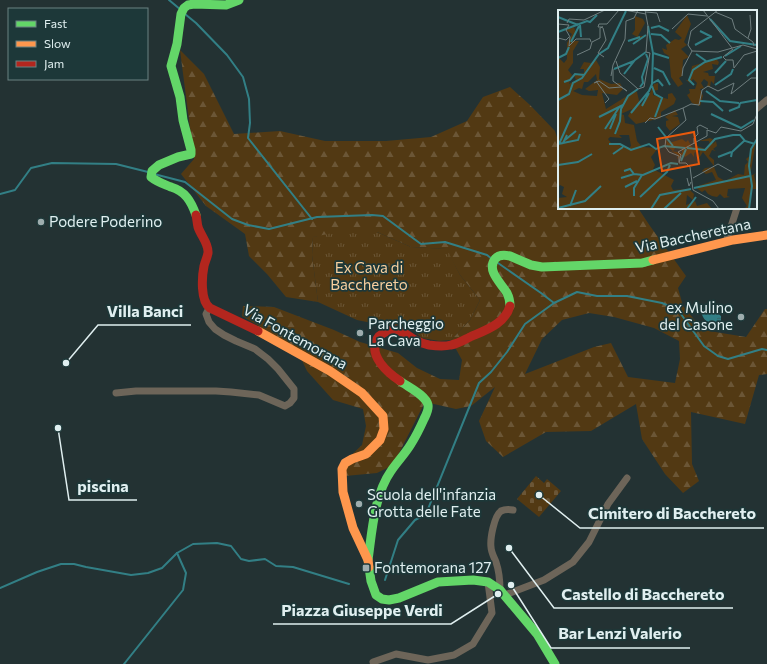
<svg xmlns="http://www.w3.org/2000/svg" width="767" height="664" font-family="Commissioner,sans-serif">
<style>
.forest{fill:url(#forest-firs);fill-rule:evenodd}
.cemetery{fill:url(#cemetery-stones)}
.park{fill:url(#park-tufts)}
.water{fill:url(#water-ripples)}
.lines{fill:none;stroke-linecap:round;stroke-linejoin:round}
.stream{stroke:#327f85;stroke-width:2}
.street{stroke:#6d6559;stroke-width:7}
.fast{stroke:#63d668;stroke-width:9}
.slow{stroke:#ff974d;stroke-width:9}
.jam{stroke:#b3261e;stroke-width:9}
.poi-dot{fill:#9eadae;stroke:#1d3839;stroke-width:1.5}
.labels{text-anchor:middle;stroke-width:3.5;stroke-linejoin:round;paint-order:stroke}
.poi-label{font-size:15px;fill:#e0eff0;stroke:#1d3839;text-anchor:start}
.street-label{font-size:15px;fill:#e0eff0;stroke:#1d3839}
.park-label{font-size:15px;fill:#f7cf9e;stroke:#1d3839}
.inset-river{fill:none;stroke:#327f85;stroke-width:2}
.inset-road{fill:none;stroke:#6f7e7f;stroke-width:1}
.view{fill:#e8590c;fill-opacity:0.15;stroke:#e8590c;stroke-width:2}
.inset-edge{fill:none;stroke:#e0eff0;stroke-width:2}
.leader{fill:none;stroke:#e0eff0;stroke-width:1.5}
.callout-dot{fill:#e0eff0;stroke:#1d3839;stroke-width:1.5}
.callout-label{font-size:16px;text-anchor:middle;font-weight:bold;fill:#e0eff0;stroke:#1d3839;stroke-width:3.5;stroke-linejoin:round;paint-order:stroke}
</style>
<defs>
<pattern id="forest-firs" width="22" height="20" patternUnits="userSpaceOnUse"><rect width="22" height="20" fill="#523913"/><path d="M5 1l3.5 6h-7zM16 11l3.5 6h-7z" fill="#6b5636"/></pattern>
<pattern id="cemetery-stones" width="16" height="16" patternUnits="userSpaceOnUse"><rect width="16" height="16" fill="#523913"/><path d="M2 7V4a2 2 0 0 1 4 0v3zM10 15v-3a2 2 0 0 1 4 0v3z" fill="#6b5636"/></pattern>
<pattern id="park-tufts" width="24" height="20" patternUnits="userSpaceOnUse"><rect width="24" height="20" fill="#523913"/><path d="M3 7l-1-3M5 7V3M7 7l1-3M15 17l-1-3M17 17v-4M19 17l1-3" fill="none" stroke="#6b5636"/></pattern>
<pattern id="water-ripples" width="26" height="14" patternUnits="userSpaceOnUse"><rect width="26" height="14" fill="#327f85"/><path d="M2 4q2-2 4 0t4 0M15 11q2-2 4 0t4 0" fill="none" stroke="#3a666a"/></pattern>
</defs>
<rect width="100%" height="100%" fill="#233233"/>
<path class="forest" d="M180,50l24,24 30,60 46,-3 45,10h61l45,-4 36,-16 16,-24 27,-10 20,18 25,26 4,13v64h79l12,18 36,50 -8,12 5,18 20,24 43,7 19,-28h2v65l-8,1 -14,49 -54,-12 1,52 7,17 -16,12 -18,-19 -23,-35 -6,-35 -45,27 -45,1 -43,25 -17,-16 -7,-20 16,-34 -24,19 -15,3 -31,-7 -32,63 -16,8 -32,3 1,-16 16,-15 4,-19 -3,-17 -30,-9 -26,-29 -11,-23 -54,-32 1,-10 31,1 60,23 26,12 38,11 19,15 23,11 19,1 3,-20 -11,-20 19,-20 10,-20 -20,-25 -14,-26 -35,-2 -34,-15 -64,5 -1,18 6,47 -32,-5 -19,-23 -18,-18 -4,-22 -39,-28 -25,-32 13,-15zM589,313l25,4 40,11 25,13 1,18 -5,24 -47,-6 -17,-34 -17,4 -69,27 17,-35 20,-19z"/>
<path class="cemetery" d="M536,476l8,7 3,-4 14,12 -22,26 -22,-18z"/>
<path class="park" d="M352,229l25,3 34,15 36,2 13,26 20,25 -10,20 -19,20 -12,1 -17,-3 -11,-9 -14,-4h-15l-25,-5 -39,-18 -6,-47 1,-18z"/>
<path class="water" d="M704,308c6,0 12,4 17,8v7l-4,5c-9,-6 -15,-7 -16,-19z"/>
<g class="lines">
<g class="stream">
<path d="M169,0l12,10"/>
<path d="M185,14l11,9 31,32 16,22 6,22 1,24 -2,15 64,81"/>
<path d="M154,174l31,8 47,37 16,6 21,4 48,-12 55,-2 11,1 38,28 24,-2 42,13 5,4"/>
<path d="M0,194l15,-4 16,-22 21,-5 64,1 32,8"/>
<path d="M498,263l43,30 13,10"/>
<path d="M385,580l13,-40 17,-20 11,-6 53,-131 12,-11 16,-20 18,-28 29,-21 23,-11 20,4h30l35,7 16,7 26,36 14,10 10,3 34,-10 5,1"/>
<path d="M0,588l37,-16 24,-8h13l12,3 45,8 17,-2 14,-5 15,-15 16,-9 24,-1 14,3 10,13 8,2 16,-2 11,7 17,1 56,17"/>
<path d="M124,664l59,-74 3,-17 -9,-20"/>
</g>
<g class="street">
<path d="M756,109l11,-9"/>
<path d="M726,242l11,-34"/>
<path d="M116,393l20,-2h80l15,1 28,3 26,11 5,-3 4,-5v-9l-16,-20 -10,-10 -13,-10 -19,-8 -12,-6 -9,-6 -6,-7 -3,-8 3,-6"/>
<path d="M500,590c0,-9 -1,-19 -4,-28 -2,-5 -5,-10 -5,-15 -1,-8 3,-31 10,-36 4,-2 7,-2 12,-1"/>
<path d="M505,595l39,-15 29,-18 16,-20 19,-38 19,-26"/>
<path d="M373,662l23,-8 32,6 26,-5 19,-11 19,-31 -4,-31"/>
</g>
<g class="fast">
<path d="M196,215c-5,-14 -11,-24 -25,-28 -7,-3 -14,-5 -20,-10l1,-6 7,-6 19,-8 13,-3v-4l-8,-30 -3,-23 -9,-31 6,-22 4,-30 3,-6 4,-3 6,-1 32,1 13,-5"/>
<path d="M510,306c0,-5 -1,-9 -3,-13 -5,-9 -21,-22 -12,-34 3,-4 10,-4 15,-3l21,9 11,2 100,-4 11,-3"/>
<path d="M368,560c4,-28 6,-65 23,-89 6,-9 14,-17 20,-27 5,-8 9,-16 13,-25 2,-4 5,-9 4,-14 -2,-10 -20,-18 -28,-24"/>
<path d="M369,567l2,14 5,14 6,4 7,1 10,-2 39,-16 35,-2 15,2 12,8 37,44 18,30"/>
</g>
<g class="slow">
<path d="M653,260l80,-20 34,-5"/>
<path d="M258,331l72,40 32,22 21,23 1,13 -4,11 -14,14 -14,5 -7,4 -3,6 1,23 10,36 15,32 1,7"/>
</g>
<g class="jam">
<path d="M196,215c1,4 1,8 2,12 3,9 11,17 10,26 -1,5 -3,9 -4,13 -2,10 -4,35 6,42l48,23"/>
<path d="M400,381c-12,-8 -32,-25 -23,-42 3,-5 10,-8 16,-9 8,-1 15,6 22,10 4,2 9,4 14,5 7,1 14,2 22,0 7,-1 13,-5 19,-8 16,-7 35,-13 40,-31"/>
</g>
</g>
<g class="poi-dot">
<circle cx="41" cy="222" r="4"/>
<circle cx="741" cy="317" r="4"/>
<circle cx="360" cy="333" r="4"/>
<circle cx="359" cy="504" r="4"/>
<rect x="362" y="564" width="8" height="8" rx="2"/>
</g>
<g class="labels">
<g class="poi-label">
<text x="49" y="227">Podere Poderino</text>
<text x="733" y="313" text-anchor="end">ex Mulino<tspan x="733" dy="17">del Casone</tspan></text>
<text x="368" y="329">Parcheggio<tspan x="368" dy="17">La Cava</tspan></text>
<text x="367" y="500">Scuola dell'infanzia<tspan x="367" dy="17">Grotta delle Fate</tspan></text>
<text x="374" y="573">Fontemorana 127</text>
</g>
<g class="street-label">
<text transform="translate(693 236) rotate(-12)" y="5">Via Baccheretana</text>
<text transform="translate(295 337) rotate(29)" y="5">Via Fontemorana</text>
</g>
<g class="park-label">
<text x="369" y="273">Ex Cava di<tspan x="369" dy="17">Bacchereto</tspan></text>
</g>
</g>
<g transform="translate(558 10)">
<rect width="199" height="199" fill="#233233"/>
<path d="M129,5l4,9 -7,18 3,3 -6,4 8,8 -6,3 -1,16 -3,2 4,6 -5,3 -7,-10 -2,-21 -5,-3 -2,-5 5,2 -1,-5 9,-6 4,1 3,-2 -7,-6zM77,6l8,3 2,4 -7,13h6l-6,6 -2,-1 3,-3 -7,-4 3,-4zM16,17l2,6 -4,8h7l-6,10v12l-5,7 4,5 -3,9 7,-4 -2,-5 10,-2v-4h-4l4,-7 7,1 5,-3 4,7 -1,12 12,5 9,-1 3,6 -6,6 -15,-2 4,16 29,-18 2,1 3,13 9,-10 5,-11 4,-1v7l-5,1v4l15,4v-5l4,-1 4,6 -2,5 -13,8v6l-25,6 -8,-8 4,-7 -11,5 3,1 1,8 9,2 3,16 5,6 16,1 -7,9 4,8 -2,4 21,11 -3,6 2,4 16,-1 5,5 -1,6 -6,-5 -1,10 9,-4 2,5 10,-3 5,6h-154v-11l9,-1 -5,-3 2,-7 -4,-2 -2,2v-130l6,6 3,-4v-16l5,-9 -6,-4zM38,64l1,6 -12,9 4,2 9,-1 -1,6 -15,-1 -9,-4 6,-3 3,1 2,-7h4zM61,125h10l2,11 -2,2 -18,-5 -3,-4 2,-2 12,1zM158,49l3,3 -1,3 -6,-1 1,5 -10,3 5,1 1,3h6l-1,8 -3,-3 -1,6h-3l1,-5 -4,-3 -3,4 3,5 -4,1 3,7 -3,10 -8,-3 -5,-8 3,-2 -1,-4h6l2,-6 -4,-4 -3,4 -4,-3h3l3,-14zM117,100l3,5 -6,1 6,1 2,7 -10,7 -4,-5v-5l3,-1 -4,-3zM152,128l4,2 -1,4 3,-3 1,5 -4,3 3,2 -4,-1 -3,6 5,4v6l-11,-14 -4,6 1,-8 -6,3v4l-3,-4 -6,4 -4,-2 -4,4 1,-4 -7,-4 11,2v-4l-6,-2 -3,4 -6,-5 -1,-6 3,3 13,-4 4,3 2,-2 5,9 4,-3 8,3 5,-4 -1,-4h-10zM198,131l-6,35 7,-3 -3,2 3,14h-4l-2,4 -2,13 2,3h-7l3,-3 -5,-8 3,-10 -17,1 -1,7 3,1 -6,1 -4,-4 -3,3 -5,-1 -4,-2 -3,-4 -3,2 -7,-5 21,-7 -4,-8 -6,2 -4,-3 3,-3 9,-1 4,10 7,4 13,-7 6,1 1,-10 3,-3 -2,-3 5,-4 -1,-6z" fill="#523913" fill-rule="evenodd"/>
<path class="inset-river" d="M0,7l20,8M152,9l20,22 27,4M22,15l1,12M93,18l8,-2 10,5M142,21l12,6M0,22l29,-11 3,1 7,-7M93,24l10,1 9,8M70,31l12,-4M13,32l8,-16M75,34l13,-9M137,35l15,-8M95,43l16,5M138,44l10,7M167,46l16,-10M0,48l8,-4 3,-7M96,58l9,4 7,13M56,59l20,-8M157,63l11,-12M66,64l11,-14 11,-8M189,66l10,-8M6,72l6,-2 5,-6 9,1M95,73l5,-3 5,6M136,75l-5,-5 4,-10 12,-8 17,-5M157,75l16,-11 2,-5M94,76l3,8 7,4 -7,19M82,77l3,-4 -1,-6 6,-18 -2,-5M148,81l14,10 19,2M0,90l11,-6 4,-11 9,-5 17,-24 9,-6 18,-37M142,91l13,1 10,9M182,93l17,-3M84,96l7,-13M171,101l10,-4 1,-4M73,103l18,-22 3,-7 1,-31 -5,-27M153,104l30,14 13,-8M41,107l24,-12M100,117l15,19M47,119l15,-23M52,119l6,-15M57,124l5,-13 1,-12 7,-13 10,-7M7,130l11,-9M5,133l15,-3 2,-6M0,134l5,-1 4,-8M1,134l12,-27M51,134h11l11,6 18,-6 7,5 8,-3 21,2M129,138l18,2 10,-11 18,-4h7l5,6 10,3M55,144l10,-7M160,147l13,-5M173,147l1,-5 12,-11M123,151l5,-12M0,155l20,-3 14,-8M66,161l6,-2 4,5M63,168l13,-4 9,1 28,-12 7,1M67,177l12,-6M136,178l56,-12M76,186v-8l8,-13M82,187l27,-25 3,-7M12,196l6,-16M0,198l27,-7 16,-15M93,199l9,-14 31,-6M106,199l17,-16M129,199l9,-12M191,199l3,-23 -3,-20 2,-17 6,-10"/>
<path class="inset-road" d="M66,0l22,4M145,0l29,38M88,2l11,1 3,9M157,2l17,7 3,10 18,13 1,4M9,13l2,-4 15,1 21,-10M0,14l11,1 -3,5 4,7 -1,9 7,-7h14l1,3M45,18l3,12 -8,13 6,4M114,19l16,-15 19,2M0,28l8,2 3,-3M190,28l3,-9 -1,-14M175,39l-10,8 3,3h7l1,8 10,-13 13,-4M134,41l26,1 25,-7 14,4M19,45l13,-6 2,-7 8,-4v-10l3,-1h-5l1,-3h8l12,-14M58,51l4,12M62,63l18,16 6,-2 6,-34 -4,-1 2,-26 -3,-16M53,66l2,-11 12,-26 1,-18 8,-3 4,-8M124,66l1,-8 9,-17 -4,-6 3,-14 27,-21M38,71l13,18 -4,4M36,73l5,-2 10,7 12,-1 6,4 -14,-10v-12M125,98l8,-4 8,1 3,-15 6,-4 10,5 16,-8 -3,11 20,-16h6M87,113l5,-5 5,1 28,-11 3,12 -20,18 -1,8 4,6 10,4v6M136,134v-6l4,-4 -1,-7 3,-2 8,4M121,153l2,-8 -3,-3 29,-16v-6l9,3 5,-6 20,4 12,-7 4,-10M121,153h7l4,4 3,23 20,11 6,8M129,168l2,8 2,-4M135,168l25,-14 14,8"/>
<path class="view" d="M136,122l5,32 -37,7 -5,-32z"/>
<rect width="199" height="199" class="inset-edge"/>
</g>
<path class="leader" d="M66 363L98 325H191M58 428L69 500H137M539 495L580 528H764M509 548L554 608H733M498 594L451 624H273M511 585L551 648H690"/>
<g class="callout-dot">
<circle cx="66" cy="363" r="4"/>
<circle cx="58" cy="428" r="4"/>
<circle cx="539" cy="495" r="4"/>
<circle cx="509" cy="548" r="4"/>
<circle cx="498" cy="594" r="4"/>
<circle cx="511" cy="585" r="4"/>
</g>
<g class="callout-label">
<text x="145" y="317">Villa Banci</text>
<text x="103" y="492">piscina</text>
<text x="672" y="519">Cimitero di Bacchereto</text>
<text x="643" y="600">Castello di Bacchereto</text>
<text x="362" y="616">Piazza Giuseppe Verdi</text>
<text x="620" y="639">Bar Lenzi Valerio</text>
</g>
<rect x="8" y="8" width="140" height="72" fill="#1d3839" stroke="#6b8182"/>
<rect x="16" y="21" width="20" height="6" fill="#63d668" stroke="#6b8182"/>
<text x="44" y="28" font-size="12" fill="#e0eff0">Fast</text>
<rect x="16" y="41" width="20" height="6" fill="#ff974d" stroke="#6b8182"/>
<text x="44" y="48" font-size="12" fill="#e0eff0">Slow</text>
<rect x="16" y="61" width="20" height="6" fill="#b3261e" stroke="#6b8182"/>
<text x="44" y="68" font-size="12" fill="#e0eff0">Jam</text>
</svg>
